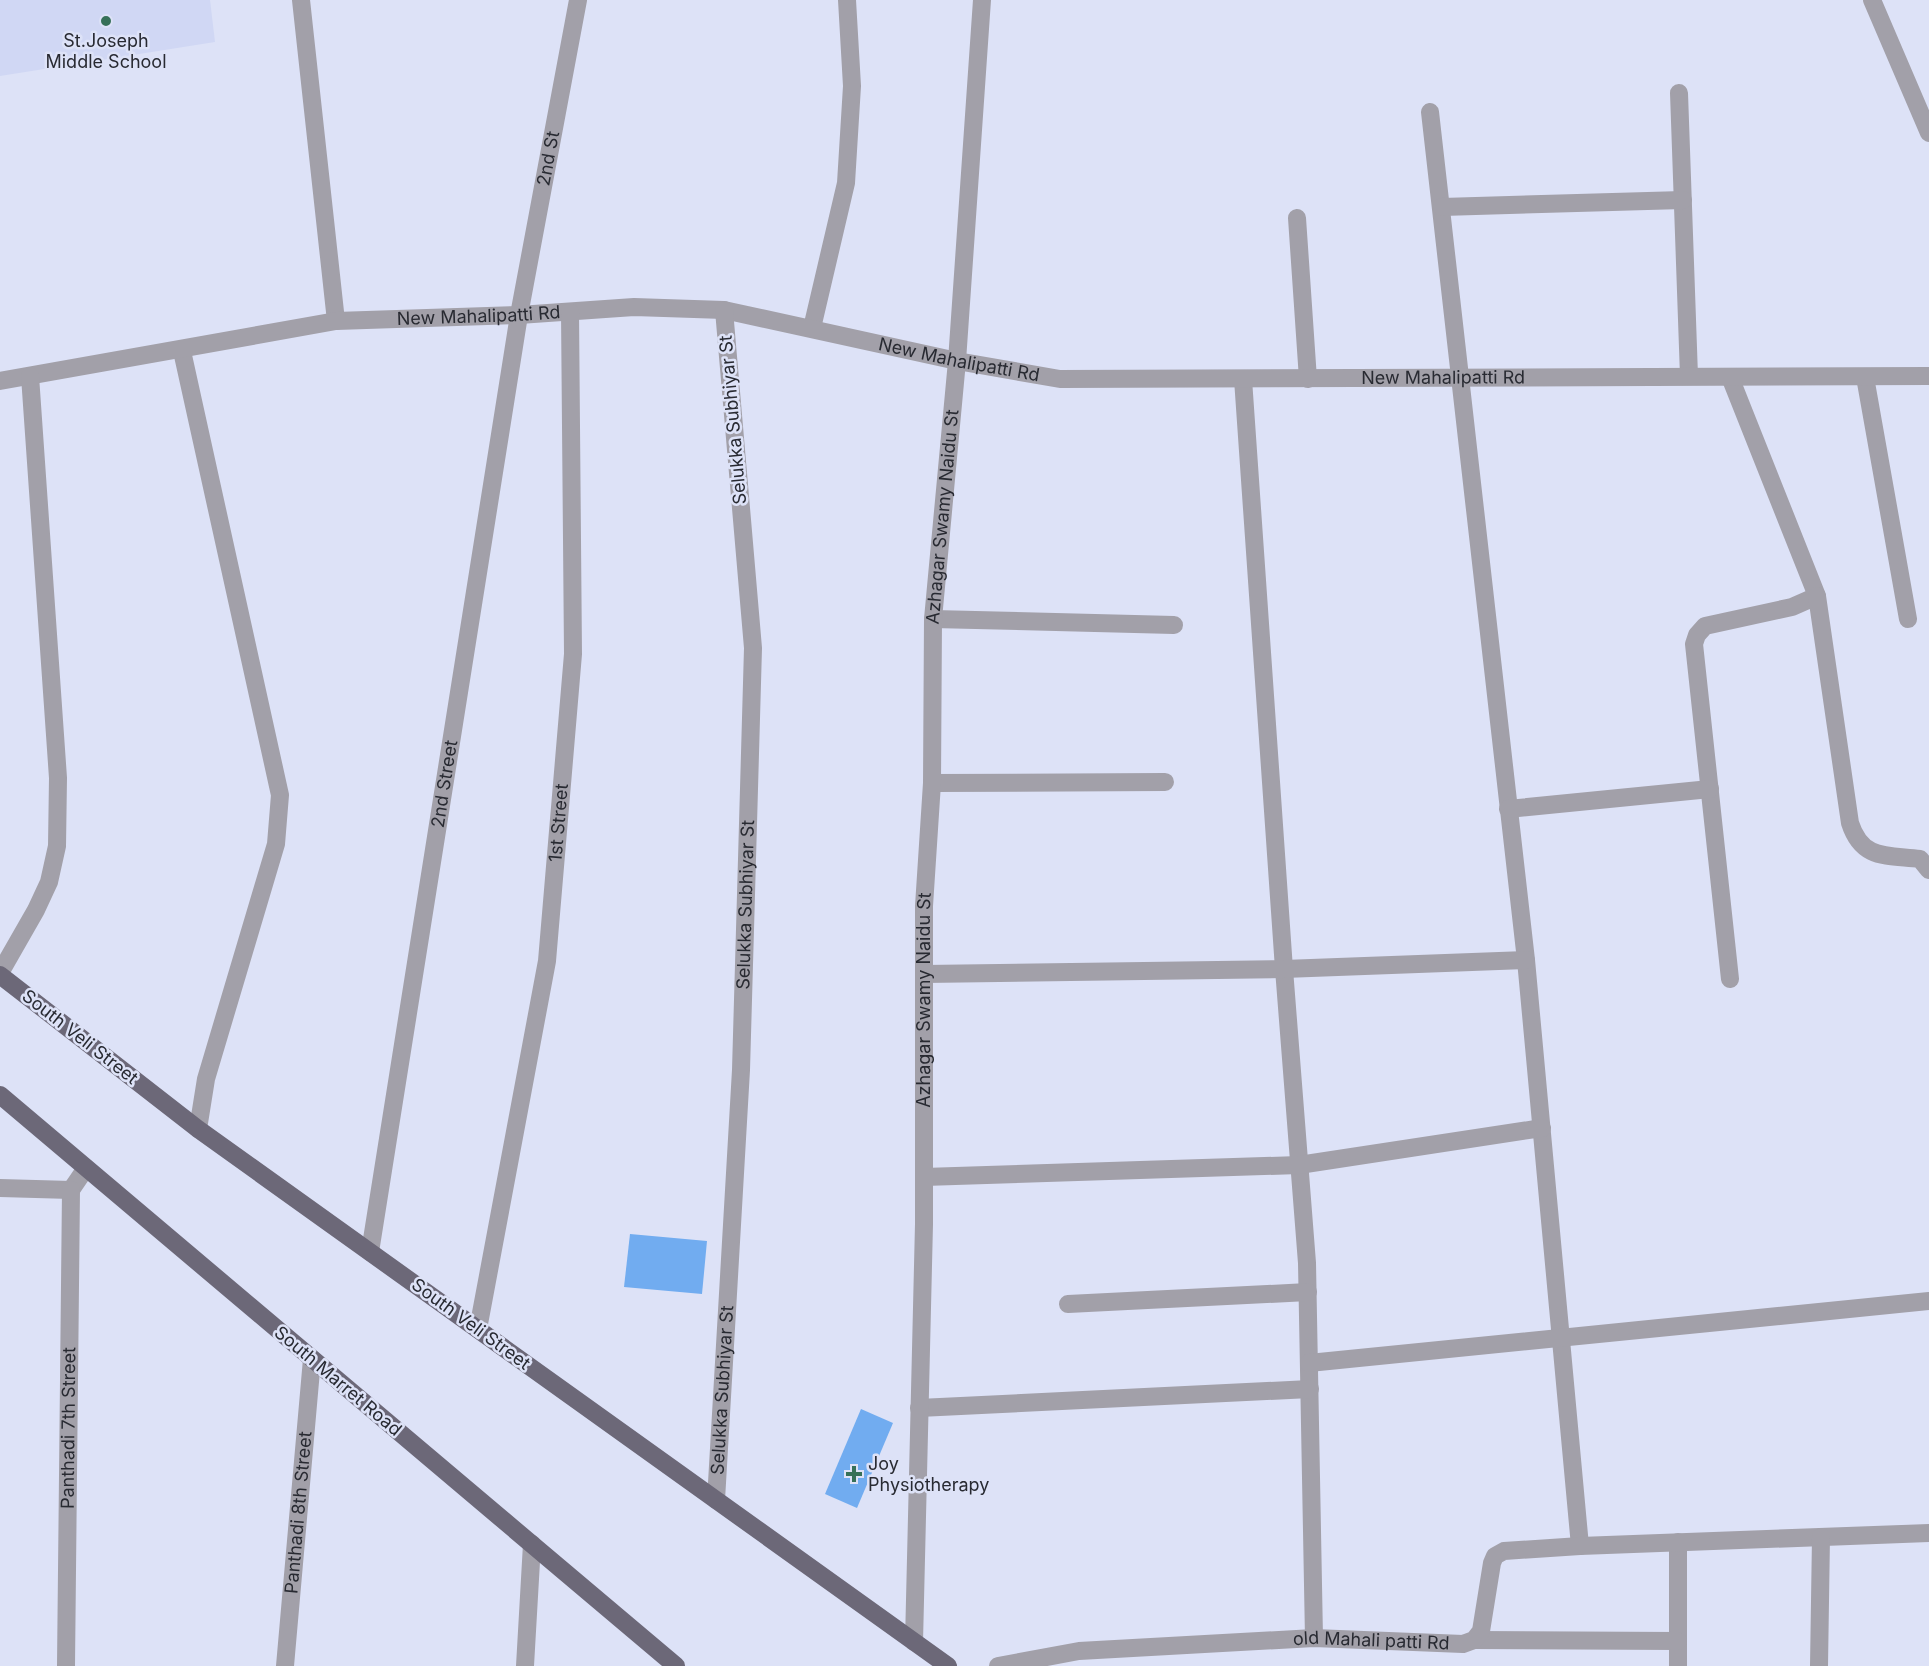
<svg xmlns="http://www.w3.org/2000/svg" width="1929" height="1666" font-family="Inter,sans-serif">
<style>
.built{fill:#d0d7f4}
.building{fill:#71acf0}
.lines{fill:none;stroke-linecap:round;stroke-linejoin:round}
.minor{stroke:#a2a0a9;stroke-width:18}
.major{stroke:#6c6878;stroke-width:18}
.poi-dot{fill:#367058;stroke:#dde2f7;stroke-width:2}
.labels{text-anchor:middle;stroke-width:5;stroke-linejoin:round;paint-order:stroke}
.poi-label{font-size:18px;fill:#282a32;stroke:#dde2f7}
.street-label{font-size:18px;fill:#282a32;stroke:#dde2f7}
</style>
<rect width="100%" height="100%" fill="#dde2f7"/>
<path class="built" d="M0,0h210l5,42 -215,34z"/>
<g class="building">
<path d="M630,1234l77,7 -5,53 -78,-7z"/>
<path d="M861,1409l32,14 -36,85 -32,-14z"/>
</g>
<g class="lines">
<g class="minor">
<path d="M301,0l35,321"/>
<path d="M1872,0l57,133"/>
<path d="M1679,93l10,283"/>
<path d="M1430,112l96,848 54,586"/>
<path d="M1442,207l241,-7"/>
<path d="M1297,218l11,161"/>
<path d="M812,328l34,-145 6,-97 -5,-86"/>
<path d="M182,351l98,444 -4,49 -70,235 -8,50"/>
<path d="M1730,377l87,219 -25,11 -87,19 -8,9 -3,9 36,335"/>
<path d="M1865,377l43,242"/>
<path d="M1243,379l41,590 23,294 7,375"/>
<path id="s1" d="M0,381l336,-60 183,-6 115,-8 90,3 233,51 103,18 869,-3"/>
<path d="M1817,596l33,227c12,37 36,32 70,36l9,11"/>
<path d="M933,619l241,6"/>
<path d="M932,783l233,-1"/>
<path d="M1508,809l202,-20"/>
<path d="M0,973l36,-63 13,-28 8,-36 1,-68 -28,-402"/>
<path d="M924,974l360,-5 242,-9"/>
<path d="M924,1177l375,-12 243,-37"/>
<path d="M0,1188l71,2 15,-22"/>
<path id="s2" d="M370,1252l149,-937 59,-315"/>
<path d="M1068,1304l240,-12"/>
<path id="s3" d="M478,1329l69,-368 26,-307 -3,-342"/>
<path d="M1309,1363l620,-62"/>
<path d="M919,1408l391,-19"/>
<path id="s4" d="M716,1500l25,-430 12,-422 -29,-338"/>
<path d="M1678,1542v124"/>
<path d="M1474,1640l204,1"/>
<path id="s5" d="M914,1642l10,-418v-318l8,-123 1,-164 24,-258 25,-361"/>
<path id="s6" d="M66,1666l5,-476"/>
<path id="s7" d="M285,1666l27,-307"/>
<path d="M525,1666l7,-122"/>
<path id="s8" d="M998,1666l81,-15 235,-13 149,6 11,-4 7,-9 11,-68 3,-7 9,-5 76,-5 349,-13"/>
<path d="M1819,1666l2,-129"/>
</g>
<g class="major">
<path d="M0,975l198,154 750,537"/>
<path d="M0,1095l676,571"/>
</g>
</g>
<g class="poi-dot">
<circle cx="106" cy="21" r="6"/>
<path d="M851 1465h6v6h6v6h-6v6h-6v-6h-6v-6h6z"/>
</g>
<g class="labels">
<g class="poi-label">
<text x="106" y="47">St.Joseph<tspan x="106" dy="21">Middle School</tspan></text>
<text x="868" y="1470" text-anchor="start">Joy<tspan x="868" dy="21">Physiotherapy</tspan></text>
</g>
<g class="street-label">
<text dy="6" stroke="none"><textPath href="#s2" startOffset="1108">2nd St</textPath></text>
<text dy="6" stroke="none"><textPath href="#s1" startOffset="484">New Mahalipatti Rd</textPath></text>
<text dy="6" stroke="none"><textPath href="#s1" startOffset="970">New Mahalipatti Rd</textPath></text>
<text dy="6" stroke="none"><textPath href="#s1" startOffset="1456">New Mahalipatti Rd</textPath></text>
<text transform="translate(733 420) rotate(-95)" y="6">Selukka Subhiyar St</text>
<text dy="6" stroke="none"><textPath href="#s5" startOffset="1126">Azhagar Swamy Naidu St</textPath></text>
<text dy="6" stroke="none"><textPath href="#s2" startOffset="474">2nd Street</textPath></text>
<text dy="6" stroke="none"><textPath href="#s3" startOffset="513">1st Street</textPath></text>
<text dy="6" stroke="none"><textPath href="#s4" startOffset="596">Selukka Subhiyar St</textPath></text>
<text dy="6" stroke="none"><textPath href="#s5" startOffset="642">Azhagar Swamy Naidu St</textPath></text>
<text transform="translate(80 1037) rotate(38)" y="6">South Veli Street</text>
<text transform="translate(471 1324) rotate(36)" y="6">South Veli Street</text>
<text transform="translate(338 1381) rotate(40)" y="6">South Marret Road</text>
<text dy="6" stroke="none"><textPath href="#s4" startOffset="110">Selukka Subhiyar St</textPath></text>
<text dy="6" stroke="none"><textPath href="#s6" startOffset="238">Panthadi 7th Street</textPath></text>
<text dy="6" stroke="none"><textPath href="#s7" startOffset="154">Panthadi 8th Street</textPath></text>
<text dy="6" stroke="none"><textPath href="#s8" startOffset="375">old Mahali patti Rd</textPath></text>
</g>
</g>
</svg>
